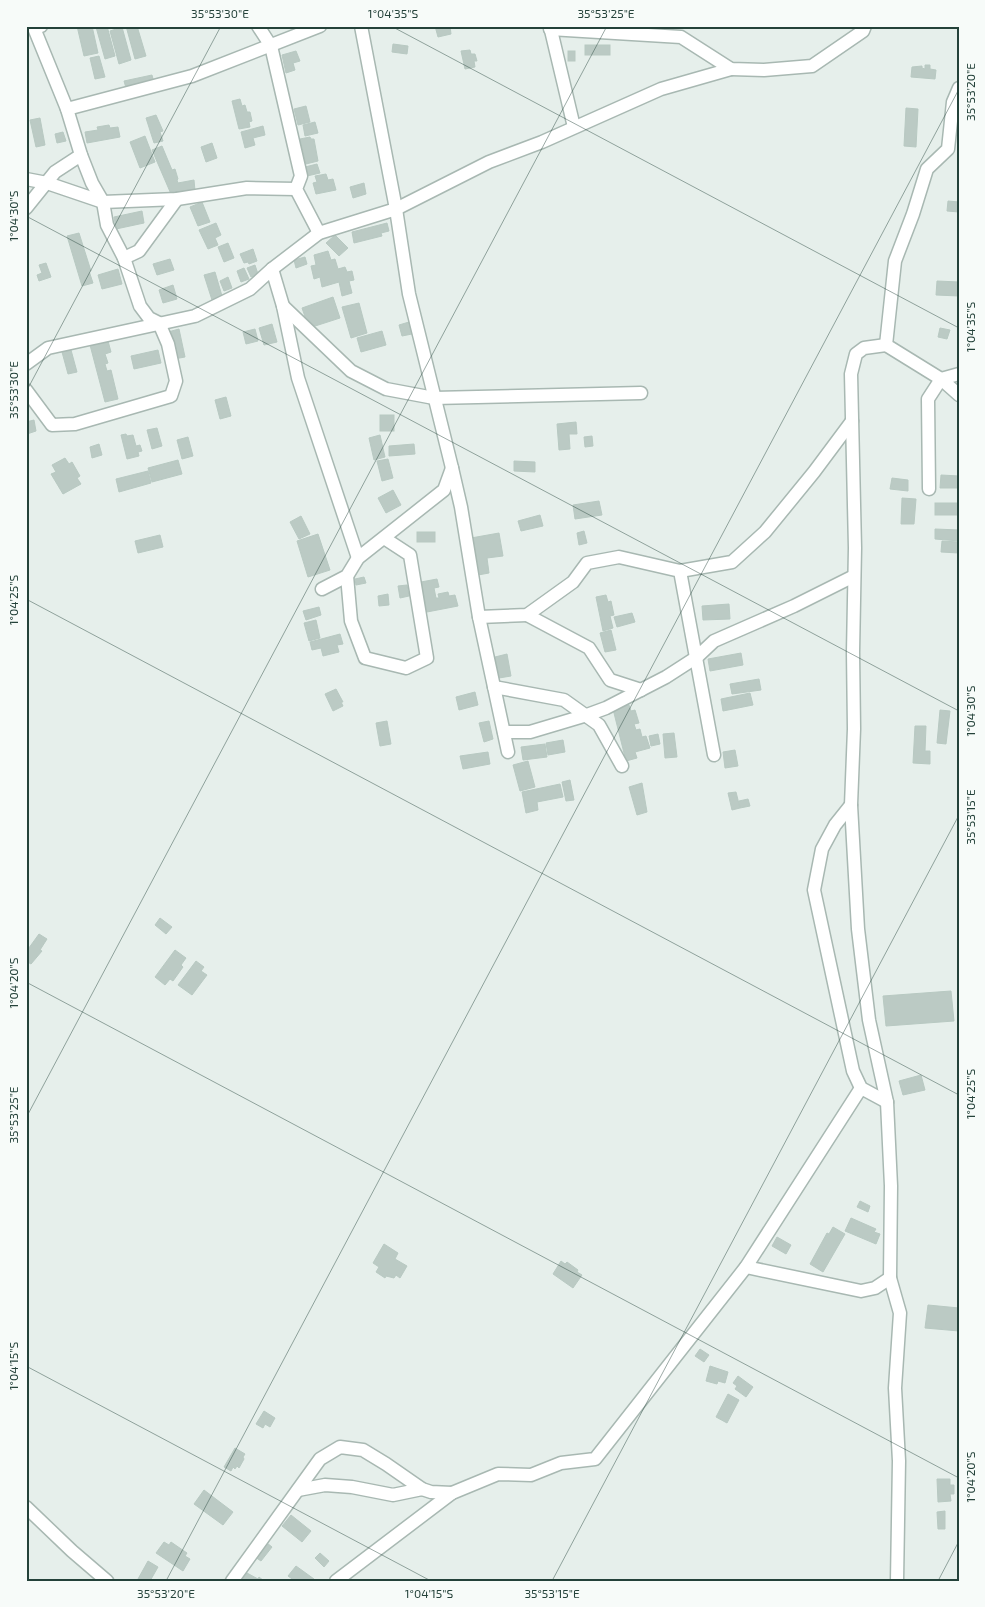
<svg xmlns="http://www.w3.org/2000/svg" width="985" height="1607" font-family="'Exo 2',sans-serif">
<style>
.building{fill:#bbcac4;stroke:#b8c9c2}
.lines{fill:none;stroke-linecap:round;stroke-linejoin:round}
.street-casing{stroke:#a8b8b2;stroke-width:15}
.street{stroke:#fff;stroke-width:12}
.ticks{fill:none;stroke:#24423a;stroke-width:1;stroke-opacity:0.45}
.neatline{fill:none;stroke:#24423a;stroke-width:2}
.ticks-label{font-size:12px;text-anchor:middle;fill:#24423a}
</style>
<rect width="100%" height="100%" fill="#e6efeb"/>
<g class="building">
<path d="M77,26h15l6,27 -14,3z"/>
<path d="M107,26l8,30 -10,3 -9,-32z"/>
<path d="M126,26h11l9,30 -11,3z"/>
<path d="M435,26h15l1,8 -13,3z"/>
<path d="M122,27l9,33 -12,4 -9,-33z"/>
<path d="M393,44l15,2 -1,8 -15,-2z"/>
<rect x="585" y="45" width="25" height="10"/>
<path d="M470,50l1,4h4l2,7h-3l1,6 -10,2 -4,-18z"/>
<path d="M296,51l4,10 -7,2 2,7 -9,3 -4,-18z"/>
<rect x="568" y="51" width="7" height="10"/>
<path d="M99,56l6,21 -10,2 -5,-21z"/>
<path d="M925,65h5v4l6,1 -1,9 -24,-2 1,-10 10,-1v2l3,1z"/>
<path d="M152,75l2,8 -28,5 -2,-7z"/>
<path d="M240,99l2,7 3,-1 2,7h3l2,9 -3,1 1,5 -11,2 -7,-28z"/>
<path d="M306,106l4,16 -12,3 -4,-16z"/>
<path d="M906,108l12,1 -2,38 -12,-1z"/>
<path d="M156,115l7,16 -3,1 3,9 -9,2 -8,-25z"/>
<path d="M40,118l5,27 -9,2 -6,-27z"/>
<path d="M315,122l3,11 -13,3 -2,-11z"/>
<path d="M109,125l1,3 8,-1 2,10 -33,6 -2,-11 13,-2 -1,-3z"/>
<path d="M263,126l2,9 -12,3 2,7 -10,3 -4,-16z"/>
<path d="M63,132l3,9 -9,2 -2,-9z"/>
<path d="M145,136l10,26 -15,6 -10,-26z"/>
<path d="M310,137l1,2h3l4,22 -12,3 -6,-25z"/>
<path d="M212,143l5,15 -11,4 -5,-15z"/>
<path d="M162,146l10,24 3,-1 3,10 -1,1 1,3 16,-3 1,11 -24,3 -19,-44z"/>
<path d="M317,164l3,9 -13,3 -2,-9z"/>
<path d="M326,174l2,6 5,-1 3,11 -20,4 -3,-11 4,-1 -2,-6z"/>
<path d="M364,183l2,11 -13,4 -3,-11z"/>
<path d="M948,201l11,1v10l-12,-1z"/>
<path d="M202,202l8,20 -12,4 -8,-19z"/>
<path d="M142,211l2,12 -28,6 -2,-12z"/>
<path d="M216,223l5,12 -6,3 3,7 -10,4 -9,-19z"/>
<path d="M387,223l2,8 -8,2 1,3 -28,7 -2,-11z"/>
<path d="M79,233l12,38h-2l4,12 -11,3 -15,-50z"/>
<path d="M335,235l13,13 -9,8 -13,-13z"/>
<path d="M228,243l6,15 -10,4 -6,-15z"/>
<path d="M253,249l4,12 -8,3 -1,-2 -4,1 -4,-9z"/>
<path d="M328,251l3,9 4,-1 3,10 7,-2 2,5 5,-1 2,9 -5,1 3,12 -10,3 -3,-14 -17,5 -2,-10 -6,2 -3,-13 5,-1 -2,-10z"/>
<path d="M305,257l2,7 -11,4 -2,-8z"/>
<path d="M170,259l4,11 -17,5 -4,-11z"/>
<path d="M46,263l5,14 -12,4 -2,-6 5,-2 -3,-8z"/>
<path d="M255,265l3,9 -7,3 -4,-9z"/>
<path d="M244,268l5,11 -8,3 -4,-11z"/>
<path d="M118,269l4,15 -20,5 -4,-14z"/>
<path d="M215,272l7,24 -10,4 -8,-25z"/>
<path d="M228,277l4,11 -8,3 -4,-10z"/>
<path d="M937,281l22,1v14l-23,-1z"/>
<path d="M173,285l4,14 -14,4 -4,-13z"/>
<path d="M333,297l7,21 -31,10 -7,-20z"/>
<path d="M359,303l8,30 -16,5 -9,-31z"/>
<path d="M409,322l3,12 -10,2 -3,-11z"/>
<path d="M272,324l5,18 -13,3 -5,-17z"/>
<path d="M940,328l10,2 -3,9 -9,-2z"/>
<path d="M179,329l6,28 -11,2 -6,-27z"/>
<path d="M255,329l3,12 -12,3 -3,-12z"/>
<path d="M382,331l4,14 -25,7 -4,-14z"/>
<path d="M108,341l3,11 -6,2 3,9 -3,1 2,7 4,-1 7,29 -13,3 -15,-57z"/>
<path d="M71,350l6,22 -9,2 -6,-22z"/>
<path d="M158,350l3,13 -27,6 -3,-13z"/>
<path d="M226,397l5,19 -11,3 -5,-19z"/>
<rect x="380" y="415" width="14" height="16"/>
<path d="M34,420l2,11 -9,3 -1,-12z"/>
<path d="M576,422l1,12h-8l1,15 -11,1 -2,-26z"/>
<path d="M157,428l5,18 -10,3 -5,-19z"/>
<path d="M126,434l1,2 6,-1 3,11 4,-1 2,6 -4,1 1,4 -12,3 -6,-24z"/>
<path d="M380,435l5,22 -11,3 -5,-22z"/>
<path d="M592,436l1,10 -8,1 -1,-10z"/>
<path d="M188,437l5,19 -11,3 -5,-19z"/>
<path d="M99,444l3,11 -10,3 -2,-11z"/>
<path d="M414,444l1,10 -26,2v-10z"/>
<path d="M65,458l4,6 3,-2 8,14 -3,2 4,6 -18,10 -12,-20 5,-2 -4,-7z"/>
<path d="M388,459l5,19 -11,3 -5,-20z"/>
<path d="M178,460l4,14 -30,8 -4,-14z"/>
<path d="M514,461l21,1v10l-21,-1z"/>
<path d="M148,471l3,12 -32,9 -3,-13z"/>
<path d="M941,475l18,1v12h-19z"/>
<path d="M892,478l16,2v11l-18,-2z"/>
<path d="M393,490l8,15 -15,8 -8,-15z"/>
<path d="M902,498l14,1 -2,25h-13z"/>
<path d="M599,501l3,14 -27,4 -2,-14z"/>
<rect x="935" y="503" width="24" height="12"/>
<path d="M540,515l3,11 -22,5 -3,-10z"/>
<path d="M301,516l9,18 -11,5 -9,-17z"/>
<path d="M935,529l24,1v11l-24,-2z"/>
<path d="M584,531l3,12 -8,2 -2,-12z"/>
<rect x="417" y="532" width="18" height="10"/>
<path d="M499,533l4,23 -16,2 2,15 -11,2 -7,-37z"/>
<path d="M318,534l12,36 -22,7 -11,-36z"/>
<path d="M160,535l3,12 -25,6 -3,-12z"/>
<path d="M942,541l17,1v11l-18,-1z"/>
<path d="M364,577l2,6 -10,2 -1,-6z"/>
<path d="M437,579l2,8 -5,1 2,10h3l-1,-4 10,-2 1,4 6,-1 3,11 -31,6 -6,-30z"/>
<path d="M407,585l2,11 -9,2 -2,-12z"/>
<path d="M388,594l1,11 -10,1 -1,-10z"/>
<path d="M606,595l2,7 3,-1 3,14 -4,1 3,12 -10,3 -7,-34z"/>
<path d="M729,604l1,15 -27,1 -1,-14z"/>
<path d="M319,607l2,8 -15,5 -3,-9z"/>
<path d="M632,613l3,9 -18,5 -3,-10z"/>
<path d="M316,620l4,18 -11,3 -5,-18z"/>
<path d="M611,630l5,20 -11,2 -5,-19z"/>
<path d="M340,634l3,10 -6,1 2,7 -16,4 -2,-8 -9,2 -2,-8z"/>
<path d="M741,653l2,12 -33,6 -2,-12z"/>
<path d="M507,654l4,22 -12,2 -4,-21z"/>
<path d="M759,679l2,11 -29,4 -2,-10z"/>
<path d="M336,689l7,13h-2l2,4 -10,5 -8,-17z"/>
<path d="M475,692l3,13 -19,5 -3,-13z"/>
<path d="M750,693l3,12 -30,6 -2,-12z"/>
<path d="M629,705l2,6 4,-1 4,13 -5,1 2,6 4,-1 2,8 4,-1 4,12 -15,4 2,6 -11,3 -13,-52z"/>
<path d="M940,710l10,1 -4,33 -9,-1z"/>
<path d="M387,721l4,23 -11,2 -4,-23z"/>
<path d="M489,721l4,18 -9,3 -5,-19z"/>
<path d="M915,726h11l-1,25h5v13l-17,-1z"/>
<path d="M674,733l3,24 -12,1 -2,-24z"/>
<path d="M658,734l2,10 -9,2 -2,-10z"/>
<path d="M563,740l2,12 -17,3 -2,-12z"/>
<path d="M545,744l2,13 -24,3 -2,-13z"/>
<path d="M735,750l3,16 -13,2 -2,-16z"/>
<path d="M488,752l2,12 -27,5 -3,-13z"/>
<path d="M528,761l7,26 -15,4 -7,-26z"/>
<path d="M570,780l4,20 -8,1 -4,-19z"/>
<path d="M642,783l5,29 -10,3 -8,-28z"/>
<path d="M560,784l3,13 -26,5 1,8 -12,3 -4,-21z"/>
<path d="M736,792l4,16 -8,2 -4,-17z"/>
<path d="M748,799l2,7 -10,2 -1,-7z"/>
<path d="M160,918l12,9 -6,7 -11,-9z"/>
<path d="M39,934l8,5 -7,11 2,1 -11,13 -5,-3v-9z"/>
<path d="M175,950l11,8 -5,7 2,2 -10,14 -3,-2 -5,6 -10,-8z"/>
<path d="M196,961l8,6 -3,4 6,4 -15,20 -14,-10z"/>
<path d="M951,991l3,30 -68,5 -3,-30z"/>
<path d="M921,1075l4,15 -22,5 -4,-14z"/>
<path d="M860,1201l10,5 -2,6 -11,-5z"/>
<path d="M851,1218l25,11 -2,3 6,2 -4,10 -31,-13z"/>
<path d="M833,1227l12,7 -22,38 -13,-8 17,-31 2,1z"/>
<path d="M777,1237l14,8 -5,9 -14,-8z"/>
<path d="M384,1244l14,9 -3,6 12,7 -7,12 -4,-3 -2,3 -8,-2 -1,2 -9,-6 3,-5 -6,-4z"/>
<path d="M561,1261l4,3 2,-2 11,8 -1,2 5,3 -9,13 -20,-14z"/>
<path d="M928,1305l31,3v23l-34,-3z"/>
<path d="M700,1349l9,6 -5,7 -9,-6z"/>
<path d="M710,1366l18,6 -3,11 -7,-2 -1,3 -11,-3z"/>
<path d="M738,1376l15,11 -7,10 -11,-8 2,-3 -4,-3z"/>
<path d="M728,1394l11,6 -12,23 -11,-6z"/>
<path d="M264,1411l11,7 -5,9 -5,-3 -2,4 -7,-4z"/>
<path d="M235,1448l10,6 -2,3 1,2 -5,9 -2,-2 -2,3 -2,-2 -2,4 -7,-4z"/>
<path d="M937,1479h13v6h4v9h-4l1,7 -13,1z"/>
<path d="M204,1490l29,22 -10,13 -29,-21z"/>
<path d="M945,1511v18h-7l-1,-17z"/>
<path d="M291,1515l20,16 -9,11 -20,-16z"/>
<path d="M164,1542l5,3 2,-3 16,11 -2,3 5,3 -7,12 -27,-18z"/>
<path d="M267,1543l5,4 -11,14 -6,-4z"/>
<path d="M320,1553l9,8 -5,6 -9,-9z"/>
<path d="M148,1561l10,6 -8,14h-9l-3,-2z"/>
<path d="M296,1566l18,13 -1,2h-18l-7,-5z"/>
<path d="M247,1573l11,6 1,-2 5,4h-23z"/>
</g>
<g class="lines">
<defs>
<g id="street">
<path d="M258,26l13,20 30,130 -5,13 23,44"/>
<path d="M361,26l35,183 13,85 43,174 9,39 18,110 29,135"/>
<path d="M550,26l24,101"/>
<path d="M550,29l131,8 50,32 33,1 48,-4 51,-35 2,-5"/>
<path d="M959,88l-6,14 -5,47 -21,20 -14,45 -18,47 -9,84 55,34 18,16"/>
<path d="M67,109l125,-33 128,-50"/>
<path d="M26,179l21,4 56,19 74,-3 70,-11 49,1"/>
<path d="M26,208l29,-36 26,-17"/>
<path d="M124,258l15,-7 38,-52"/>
<path d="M272,269l11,37 15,72 60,180"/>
<path d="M283,306l68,65 35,18 48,9 207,-5"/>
<path d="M886,345l-22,3 -8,6 -5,20 4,174 -2,104 1,77 -3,76 7,124 11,91 18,82 4,84 -1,92 10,35 -5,75 4,73 -2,120"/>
<path d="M26,364l22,-16 147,-32 55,-27 22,-20 47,-36 77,-24 93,-47 53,-20 119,-53 70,-20"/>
<path d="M26,390l26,35 23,-1 96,-28 5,-15 -8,-37 -9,-21 -10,-5 -9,-12 -16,-48 -17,-33 -4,-23 -11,-19 -11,-28 -14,-46 -33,-81 7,-2"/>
<path d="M929,489l-1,-90 13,-20 18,-5"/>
<path d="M680,571l52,-9 33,-30 49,-60 38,-51"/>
<path d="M347,576l4,45 14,37 41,10 21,-10 -17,-103 -26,-17"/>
<path d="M322,589l25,-13 11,-18 86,-68 8,-22"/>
<path d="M527,615l62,33 21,32 31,10"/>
<path d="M479,617l48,-2 46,-33 14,-19 32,-6 61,14 34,184"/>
<path d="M494,687l70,13 35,25 23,41"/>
<path d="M504,732h26l57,-17 19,-7 60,-31 31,-20 17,-16 80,-35 60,-30"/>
<path d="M851,805l-16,20 -13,24 -8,41 39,181 8,17 26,14"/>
<path d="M746,1267l115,24 14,-3 15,-10"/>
<path d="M298,1490l27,-5 27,2 41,8 29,-6"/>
<path d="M26,1507l46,44 35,30"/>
<path d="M232,1581l88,-122 20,-12 23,3 23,14 36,25 9,3 21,1"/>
<path d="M336,1581l116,-88 46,-19 33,1 30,-12 34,-4 151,-192 115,-179"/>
</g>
</defs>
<use href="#street" class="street-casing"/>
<use href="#street" class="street"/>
</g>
<path class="ticks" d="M391,26l568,302M26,216l933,495M26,392l195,-366M26,599l933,496M26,982l933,496M26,1118l581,-1092M26,1366l405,215M166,1581l793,-1492M552,1581l407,-766M938,1581l21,-40"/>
<rect width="985" height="1607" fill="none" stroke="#f7fbf9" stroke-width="55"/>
<rect x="28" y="28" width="930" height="1552" class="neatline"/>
<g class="ticks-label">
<text x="220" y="18">35°53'30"E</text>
<text x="393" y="18">1°04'35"S</text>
<text x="606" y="18">35°53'25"E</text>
<text transform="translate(971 92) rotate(-90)" y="4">35°53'20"E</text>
<text transform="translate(14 216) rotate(-90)" y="4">1°04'30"S</text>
<text transform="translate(971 327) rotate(-90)" y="4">1°04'35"S</text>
<text transform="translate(14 390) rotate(-90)" y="4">35°53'30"E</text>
<text transform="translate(14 600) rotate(-90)" y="4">1°04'25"S</text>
<text transform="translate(971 711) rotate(-90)" y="4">1°04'30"S</text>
<text transform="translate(971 817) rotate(-90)" y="4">35°53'15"E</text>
<text transform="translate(14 983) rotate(-90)" y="4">1°04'20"S</text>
<text transform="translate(971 1094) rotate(-90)" y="4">1°04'25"S</text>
<text transform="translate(14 1115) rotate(-90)" y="4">35°53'25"E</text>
<text transform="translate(14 1366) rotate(-90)" y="4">1°04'15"S</text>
<text transform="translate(971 1477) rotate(-90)" y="4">1°04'20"S</text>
<text x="166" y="1598">35°53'20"E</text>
<text x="429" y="1598">1°04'15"S</text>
<text x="552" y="1598">35°53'15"E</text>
</g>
</svg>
